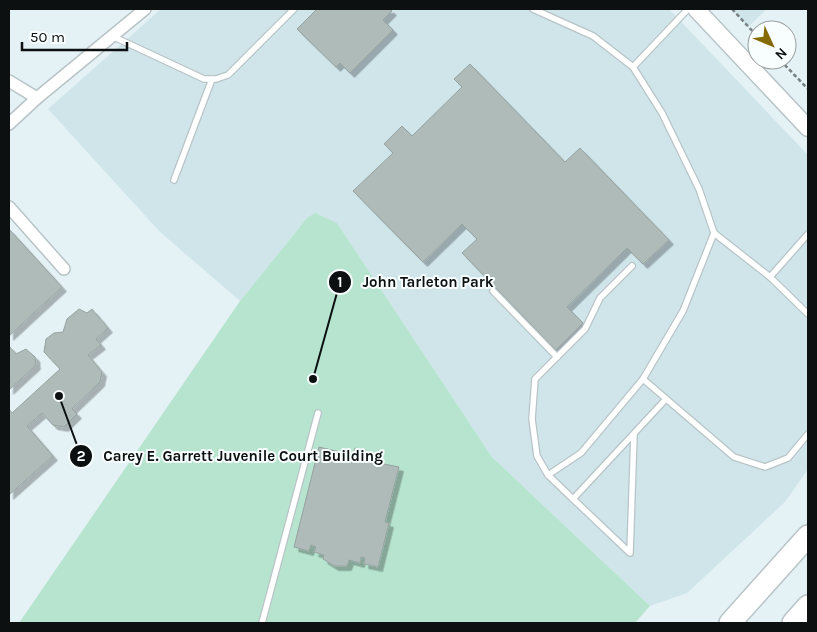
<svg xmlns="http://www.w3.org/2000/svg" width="817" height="632" font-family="Karla,sans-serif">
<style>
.built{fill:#cfe5ea}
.green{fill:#b7e4cf}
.building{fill:#aebbb9;stroke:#96a3a1;filter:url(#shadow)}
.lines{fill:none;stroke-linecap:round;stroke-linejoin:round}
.lane-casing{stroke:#b8c4c7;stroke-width:8}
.street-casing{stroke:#b8c4c7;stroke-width:14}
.secondary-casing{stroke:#b8c4c7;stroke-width:19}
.highway-casing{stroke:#b8c4c7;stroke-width:24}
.path{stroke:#778082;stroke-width:2.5;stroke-dasharray:4 2.5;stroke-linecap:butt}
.lane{stroke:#fff;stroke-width:5.5}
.street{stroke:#fff;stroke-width:11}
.secondary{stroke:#fff;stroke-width:16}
.highway{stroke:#fff;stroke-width:21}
.leader{fill:none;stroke:#0c1011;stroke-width:2}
.callout-dot{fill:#0c1011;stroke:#f8fdfe;stroke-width:2}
.mark-label{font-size:15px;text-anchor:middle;font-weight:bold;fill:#fff}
.callout-label{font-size:15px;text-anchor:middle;font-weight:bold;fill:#0c1011;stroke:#f8fdfe;stroke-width:4;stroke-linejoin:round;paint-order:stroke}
</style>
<defs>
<filter id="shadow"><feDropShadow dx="4.5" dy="4.5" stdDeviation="0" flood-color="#0004"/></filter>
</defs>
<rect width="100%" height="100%" fill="#e4f2f5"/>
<g class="built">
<path d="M161,9h508l139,146v314l-23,33 -98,91 -37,13 -158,-149 -155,-234 -30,-5 -67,83 -80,-69 -112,-123z"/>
<path d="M732,9h35l-19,18z"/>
</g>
<path class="green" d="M315,213l22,10 155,234 158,149 -15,17h-616l221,-322 67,-83z"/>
<g class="building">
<path d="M317,9h73l2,2 -9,9 10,10 -43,43 -10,-10 -4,4 -39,-38z"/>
<path d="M470,64l95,98 15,-14 89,92 -26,24 -16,-16 -60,59 16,16 -27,27 -94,-97 15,-14 -15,-15 -39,38 -70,-71 40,-38 -9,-9 18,-18 10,10 50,-49 -8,-8z"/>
<path d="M9,229l53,58 -53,49z"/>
<path d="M79,309l8,4 5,-4 16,19 -12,11 5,6 -13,10 14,17 -2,10 -28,27 5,5 -13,13 -11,-2 -11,-12 -15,13 26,30 -44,39v-86l3,4 48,-44 -16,-17 2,-13 8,-6 9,-1 4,-13z"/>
<path d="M9,346l7,8 10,-5 9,8 1,8 -27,25z"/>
<path d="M319,447l21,5v2l5,1 1,-1 7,1 2,-7 17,5 -2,7 7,2 -1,2 7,1 1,-1 15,3 -14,55 4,1 -11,44 -14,-3 1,-6 -4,-1 -1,6 -11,-3 -2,6h-13l-11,-7 1,-4 -10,-3 2,-5 -5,-2 -2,6 -15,-4z"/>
</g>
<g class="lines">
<defs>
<g id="lane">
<path d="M533,9l60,27 40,31 29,46 37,76 15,44 -31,78 -40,68 91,78 31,10 23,-9 20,-24"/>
<path d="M112,36l92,43h12l12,-4 66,-66"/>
<path d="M633,67l55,-58"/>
<path d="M174,180l38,-101"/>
<path d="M714,233l56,44"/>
<path d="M808,234l-38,43 38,37"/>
<path d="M632,266l-32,32 -15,31 -50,50 -3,40 5,37 11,19 33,-22 62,-74"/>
<path d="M493,291l64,66"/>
<path d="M634,434l-4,119 -57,-54 93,-100"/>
<path d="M548,475l25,24"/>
<path d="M262,623l56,-210"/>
</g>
<g id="street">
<path d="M9,81l28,17"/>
<path d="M9,124l28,-26 108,-89"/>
<path d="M9,207l55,62"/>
</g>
<path id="secondary" d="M696,9l112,119"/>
<g id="highway">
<path d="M730,623l78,-87"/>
<path d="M793,623l15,-17"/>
</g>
</defs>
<use href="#lane" class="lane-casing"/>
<use href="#street" class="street-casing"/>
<use href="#secondary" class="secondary-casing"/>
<use href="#highway" class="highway-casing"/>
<g class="path">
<path d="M732,9l25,27"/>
<path d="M780,60l28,29"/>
</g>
<use href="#lane" class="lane"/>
<use href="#street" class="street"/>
<use href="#secondary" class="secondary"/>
<use href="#highway" class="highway"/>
</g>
<path class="leader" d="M313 379L340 282M59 396L81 456"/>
<g class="callout-dot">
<circle cx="313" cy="379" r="5"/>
<circle cx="59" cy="396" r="5"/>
<circle cx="340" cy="282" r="12"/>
<circle cx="81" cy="456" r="12"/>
</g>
<g class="mark-label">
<text x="340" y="287">1</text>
<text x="81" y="461">2</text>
</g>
<g class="callout-label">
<text x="428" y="287">John Tarleton Park</text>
<text x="243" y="461">Carey E. Garrett Juvenile Court Building</text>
</g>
<rect width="817" height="632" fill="none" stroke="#0c1011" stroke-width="20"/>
<g transform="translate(772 45) rotate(134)"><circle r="24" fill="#f8fdfe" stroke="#9a9e9f"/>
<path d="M0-4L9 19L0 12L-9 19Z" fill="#856a05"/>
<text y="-8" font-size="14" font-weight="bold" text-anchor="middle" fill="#0c1011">N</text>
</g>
<path d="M22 42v8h105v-8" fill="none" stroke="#0c1011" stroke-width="2.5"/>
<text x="30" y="42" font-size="15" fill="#0c1011" stroke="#f8fdfe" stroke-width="4" paint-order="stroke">50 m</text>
</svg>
